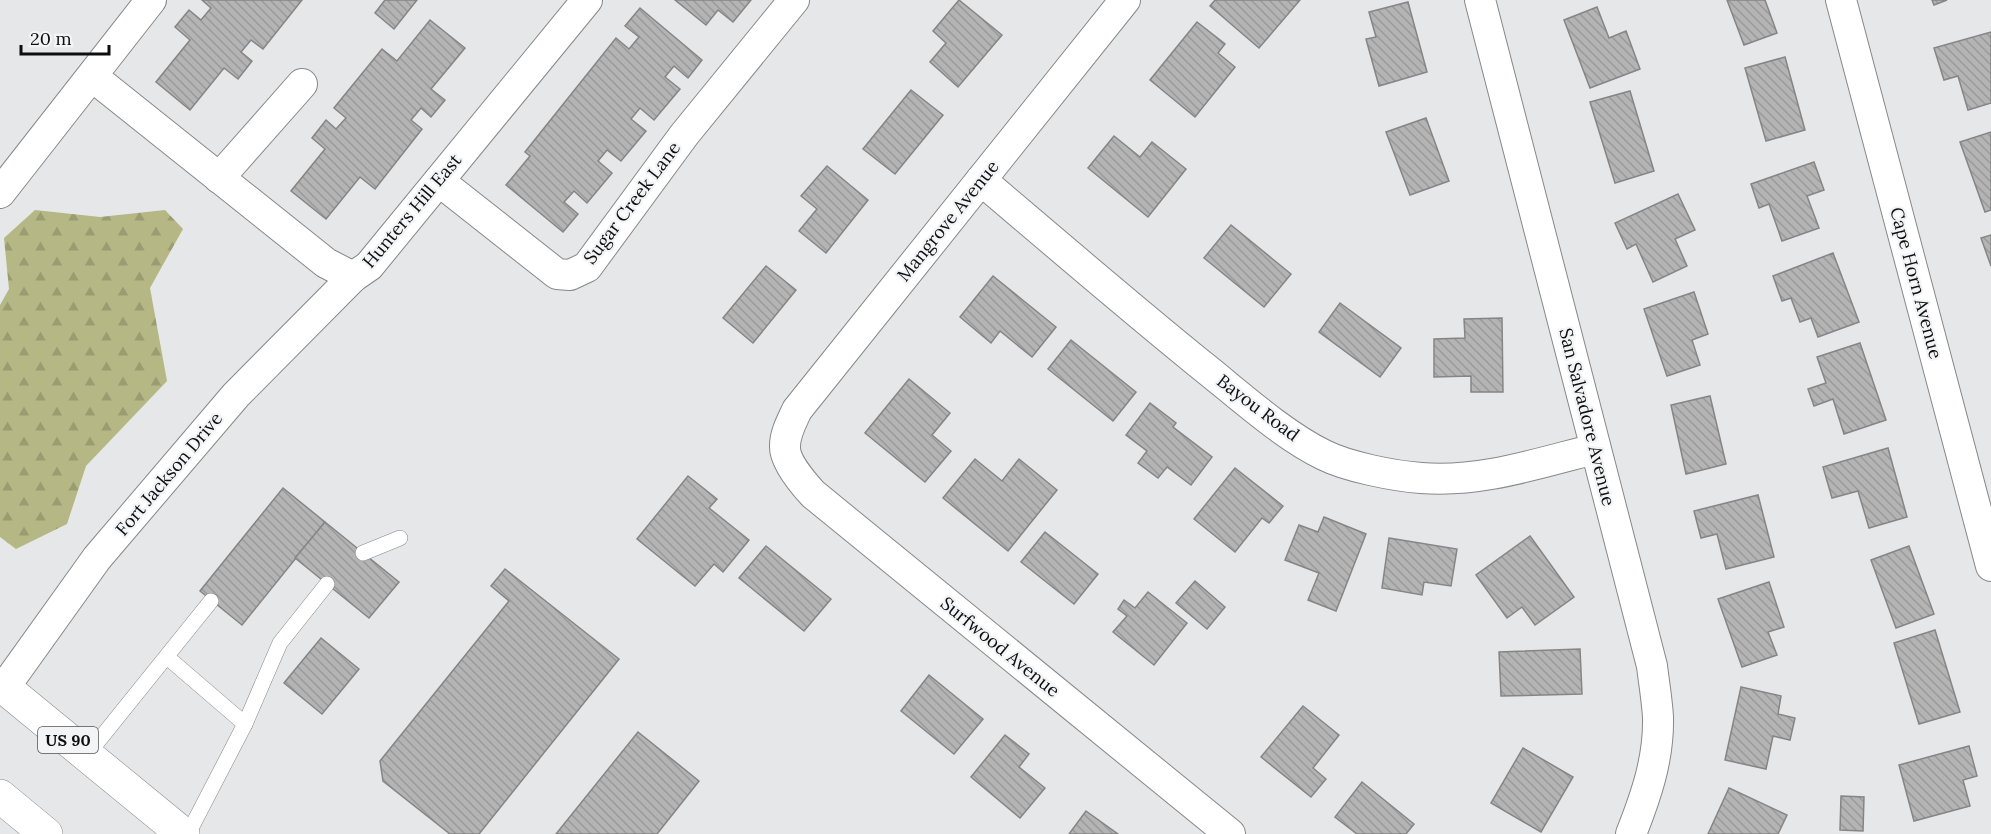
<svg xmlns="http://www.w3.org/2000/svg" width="1991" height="834" font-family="Lora,serif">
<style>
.forest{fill:url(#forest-firs)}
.building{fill:url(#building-back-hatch);stroke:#868585;stroke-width:1.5}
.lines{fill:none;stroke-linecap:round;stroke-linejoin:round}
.lane-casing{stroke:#878889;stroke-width:16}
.street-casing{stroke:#878889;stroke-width:32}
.highway-casing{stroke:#878889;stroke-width:34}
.lane{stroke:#fff;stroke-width:15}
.street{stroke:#fff;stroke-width:30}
.highway{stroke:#fff;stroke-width:33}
.labels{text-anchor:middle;stroke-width:4.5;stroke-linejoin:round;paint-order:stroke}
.shield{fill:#f3f4f5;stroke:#525353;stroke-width:1.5}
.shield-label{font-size:16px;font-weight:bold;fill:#0d0e0e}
.street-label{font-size:18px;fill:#0d0e0e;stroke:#f3f4f5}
</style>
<defs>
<pattern id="forest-firs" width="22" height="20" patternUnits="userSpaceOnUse" patternTransform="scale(1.5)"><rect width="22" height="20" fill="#b5b884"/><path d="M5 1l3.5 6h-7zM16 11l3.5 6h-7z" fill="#9a9d71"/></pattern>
<pattern id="building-back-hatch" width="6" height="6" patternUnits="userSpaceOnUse" patternTransform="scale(1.5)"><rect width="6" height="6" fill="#b5b4b4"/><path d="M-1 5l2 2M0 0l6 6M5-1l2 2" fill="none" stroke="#9a9a9a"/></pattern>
</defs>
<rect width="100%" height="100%" fill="#e6e7e8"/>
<path class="forest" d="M35,210l65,7 65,-7 18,19 -33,59 17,93 -81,85 -19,58 -51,25 -16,-12v-232l9,-16 -5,-51z"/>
<g class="building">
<path d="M202,0h100l-39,49 -12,-9 -10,12 11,9 -14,18 -14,-11 -34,42 -34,-28 34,-42 -15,-13 14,-17 12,10 10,-12z"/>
<path d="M385,0h32l-23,29 -19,-16z"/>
<path d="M675,0h76l-18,22 -15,-12 -12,15z"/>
<path d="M959,0l43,35 -44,52 -28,-25 16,-19 -13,-12z"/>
<path d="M1215,0h85l-41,48 -49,-42z"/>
<path d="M1727,0h38l12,33 -33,12z"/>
<path d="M1932,0h15l-13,5z"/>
<path d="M1408,2l19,70 -48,14 -13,-47 10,-2 -7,-25z"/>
<path d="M1597,7l12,31 17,-7 14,38 -50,19 -26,-68z"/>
<path d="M640,8l62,52 -14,18 -14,-12 -9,11 15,12 -26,31 -14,-12 -9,11 15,12 -25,30 -14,-11 -9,11 14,12 -25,30 -13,-12 -10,11 14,12 -15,18 -57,-47 24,-29 -5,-4 91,-114 13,11 10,-12 -14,-11z"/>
<path d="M430,20l35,28 -34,41 14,11 -14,17 -10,-9 -10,12 11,9 -47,60 -15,-12 -34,42 -35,-28 34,-42 -13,-11 14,-18 10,9 10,-11 -12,-10 48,-59 15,12z"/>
<path d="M1197,22l28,22 -7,9 17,14 -40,50 -45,-37z"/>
<path d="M1991,32v71l-23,7 -10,-34 -14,4 -10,-32z"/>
<path d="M1785,57l20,73 -39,11 -21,-73z"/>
<path d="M911,90l32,25 -48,59 -32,-25z"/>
<path d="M1630,91l24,80 -39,12 -25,-81z"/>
<path d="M1426,118l23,63 -39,14 -24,-63z"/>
<path d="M1991,132v78l-6,2 -25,-70z"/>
<path d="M1114,136l26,21 12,-15 34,27 -38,48 -60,-49z"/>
<path d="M1814,162l10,28 -17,6 12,32 -37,13 -13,-37 -10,4 -8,-24z"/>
<path d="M827,166l41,34 -42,53 -27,-22 18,-22 -16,-13z"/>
<path d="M1678,194l17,36 -20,9 12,27 -34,16 -17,-38 -9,5 -12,-26z"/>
<path d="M1231,225l60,49 -27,33 -60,-49z"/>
<path d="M1991,235v31l-10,-28z"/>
<path d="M1833,253l26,69 -41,15 -7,-19 -11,4 -9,-24 -9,3 -9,-25z"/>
<path d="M766,266l30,24 -43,53 -30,-25z"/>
<path d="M993,276l63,51 -24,30 -32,-26 -9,12 -31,-26z"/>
<path d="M1694,292l14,42 -16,6 8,25 -33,11 -23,-67z"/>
<path d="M1340,303l61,45 -21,29 -61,-45z"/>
<path d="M1502,318l1,74h-32v-16l-37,1v-38l31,-1 -1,-19z"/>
<path d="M1071,340l65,52 -23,29 -65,-52z"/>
<path d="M1860,343l26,77 -42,14 -11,-35 -19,7 -6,-17 18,-6 -9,-26z"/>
<path d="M909,379l41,34 -18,22 19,16 -26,31 -60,-49z"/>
<path d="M1710,396l16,68 -40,10 -15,-69z"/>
<path d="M1150,403l26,20 -3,4 39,30 -21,28 -24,-18 -9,11 -20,-15 9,-12 -21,-16z"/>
<path d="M1888,448l19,69 -38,11 -11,-37 -26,7 -9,-31z"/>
<path d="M975,459l27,22 17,-22 38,31 -49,61 -65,-53z"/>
<path d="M1235,468l48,38 -14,17 -7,-5 -27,34 -41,-33z"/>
<path d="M688,476l29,23 -8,9 40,32 -26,32 -9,-8 -19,22 -58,-47z"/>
<path d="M283,488l42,34 -83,103 -42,-34z"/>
<path d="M1758,495l16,62 -48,12 -9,-35 -16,4 -7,-27z"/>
<path d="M1324,517l42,17 -30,77 -28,-11 11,-27 -34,-13 14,-35 19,7z"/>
<path d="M325,522l74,60 -30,36 -74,-60z"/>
<path d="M1045,532l53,42 -24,30 -53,-42z"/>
<path d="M1530,536l44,61 -39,28 -13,-18 -15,11 -31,-43z"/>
<path d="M1389,538l68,11 -6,37 -27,-4 -2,13 -40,-7z"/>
<path d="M766,546l65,53 -27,32 -65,-53z"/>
<path d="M1909,546l25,68 -38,14 -25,-68z"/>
<path d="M505,569l114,90 -140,175h-29l-67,-53 -3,-20 129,-160 -18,-15z"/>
<path d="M1195,581l30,26 -18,22 -31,-26z"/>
<path d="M1769,582l15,45 -16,5 9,23 -35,12 -24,-68z"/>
<path d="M1148,592l39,31 -33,42 -41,-33 14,-16 -9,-7 6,-9 11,8z"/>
<path d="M1935,630l25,82 -41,12 -25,-81z"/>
<path d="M321,638l38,31 -37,45 -38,-31z"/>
<path d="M1580,649l2,45 -81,2 -2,-44z"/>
<path d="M929,675l54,44 -29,35 -53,-43z"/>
<path d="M1741,687l40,9 -3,18 17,4 -5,22 -17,-4 -7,33 -41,-9z"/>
<path d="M1303,706l36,29 -26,33 13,11 -15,18 -50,-40z"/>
<path d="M638,732l61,49 -42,53h-101z"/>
<path d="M1005,735l24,19 -10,13 26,21 -25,30 -49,-41z"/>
<path d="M1969,746l8,30 -14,4 7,26 -56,15 -15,-56z"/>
<path d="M1523,748l50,29 -32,55 -50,-29z"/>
<path d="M1362,782l52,42 -8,10h-49l-22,-17z"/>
<path d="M1729,788l58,27 -9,19h-70z"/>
<path d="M1841,796l23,1 -1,34 -23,-1z"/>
<path d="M1086,811l32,23h-49z"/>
</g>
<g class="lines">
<defs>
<g id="lane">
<path d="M363,553l37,-15"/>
<path d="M167,657l78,67"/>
<path d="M87,755l124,-154"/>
<path d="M188,834l57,-110 35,-81 47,-59"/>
</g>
<g id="street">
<path d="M1125,0l-328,410c-5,11 -12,23 -12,36 -1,15 18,37 28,48l417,340"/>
<path d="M1480,0l172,666c2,17 5,34 6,51 1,42 -12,79 -27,117"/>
<path d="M1841,0l150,566"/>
<path d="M93,77l233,186 27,14"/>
<path d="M219,178l83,-94"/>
<path d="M981,180c73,62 145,124 219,184 38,30 81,70 124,91 24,12 70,21 97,23 60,5 117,-15 174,-29"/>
<path d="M439,181l118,93 13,1 17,-8 97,-132 110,-135"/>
<path d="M0,193l151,-193"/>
<path d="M4,688l93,-130 139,-163 117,-118 16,-11 218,-266"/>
</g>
<g id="highway">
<path d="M0,684l183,150"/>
<path d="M0,796l46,38"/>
</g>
</defs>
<use href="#lane" class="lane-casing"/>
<use href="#street" class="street-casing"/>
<use href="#highway" class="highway-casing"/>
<use href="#lane" class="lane"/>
<use href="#street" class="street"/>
<use href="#highway" class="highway"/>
</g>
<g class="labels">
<rect class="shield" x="38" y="727" width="60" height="26" rx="4.5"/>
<g class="shield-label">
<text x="68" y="746">US 90</text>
</g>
<g class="street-label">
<text transform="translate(632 203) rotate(-53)" y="6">Sugar Creek Lane</text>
<text transform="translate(412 211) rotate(-50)" y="6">Hunters Hill East</text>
<text transform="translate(948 221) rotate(-51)" y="6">Mangrove Avenue</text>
<text transform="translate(1916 283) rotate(75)" y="6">Cape Horn Avenue</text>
<text transform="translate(1258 408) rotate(37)" y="6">Bayou Road</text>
<text transform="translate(1587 417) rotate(76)" y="6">San Salvadore Avenue</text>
<text transform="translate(169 474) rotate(-50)" y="6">Fort Jackson Drive</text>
<text transform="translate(1000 647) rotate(39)" y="6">Surfwood Avenue</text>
</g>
</g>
<path d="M21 45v9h88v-9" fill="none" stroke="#0d0e0e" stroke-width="3"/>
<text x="30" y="45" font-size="18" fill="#0d0e0e" stroke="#f3f4f5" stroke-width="4.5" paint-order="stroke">20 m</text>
</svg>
